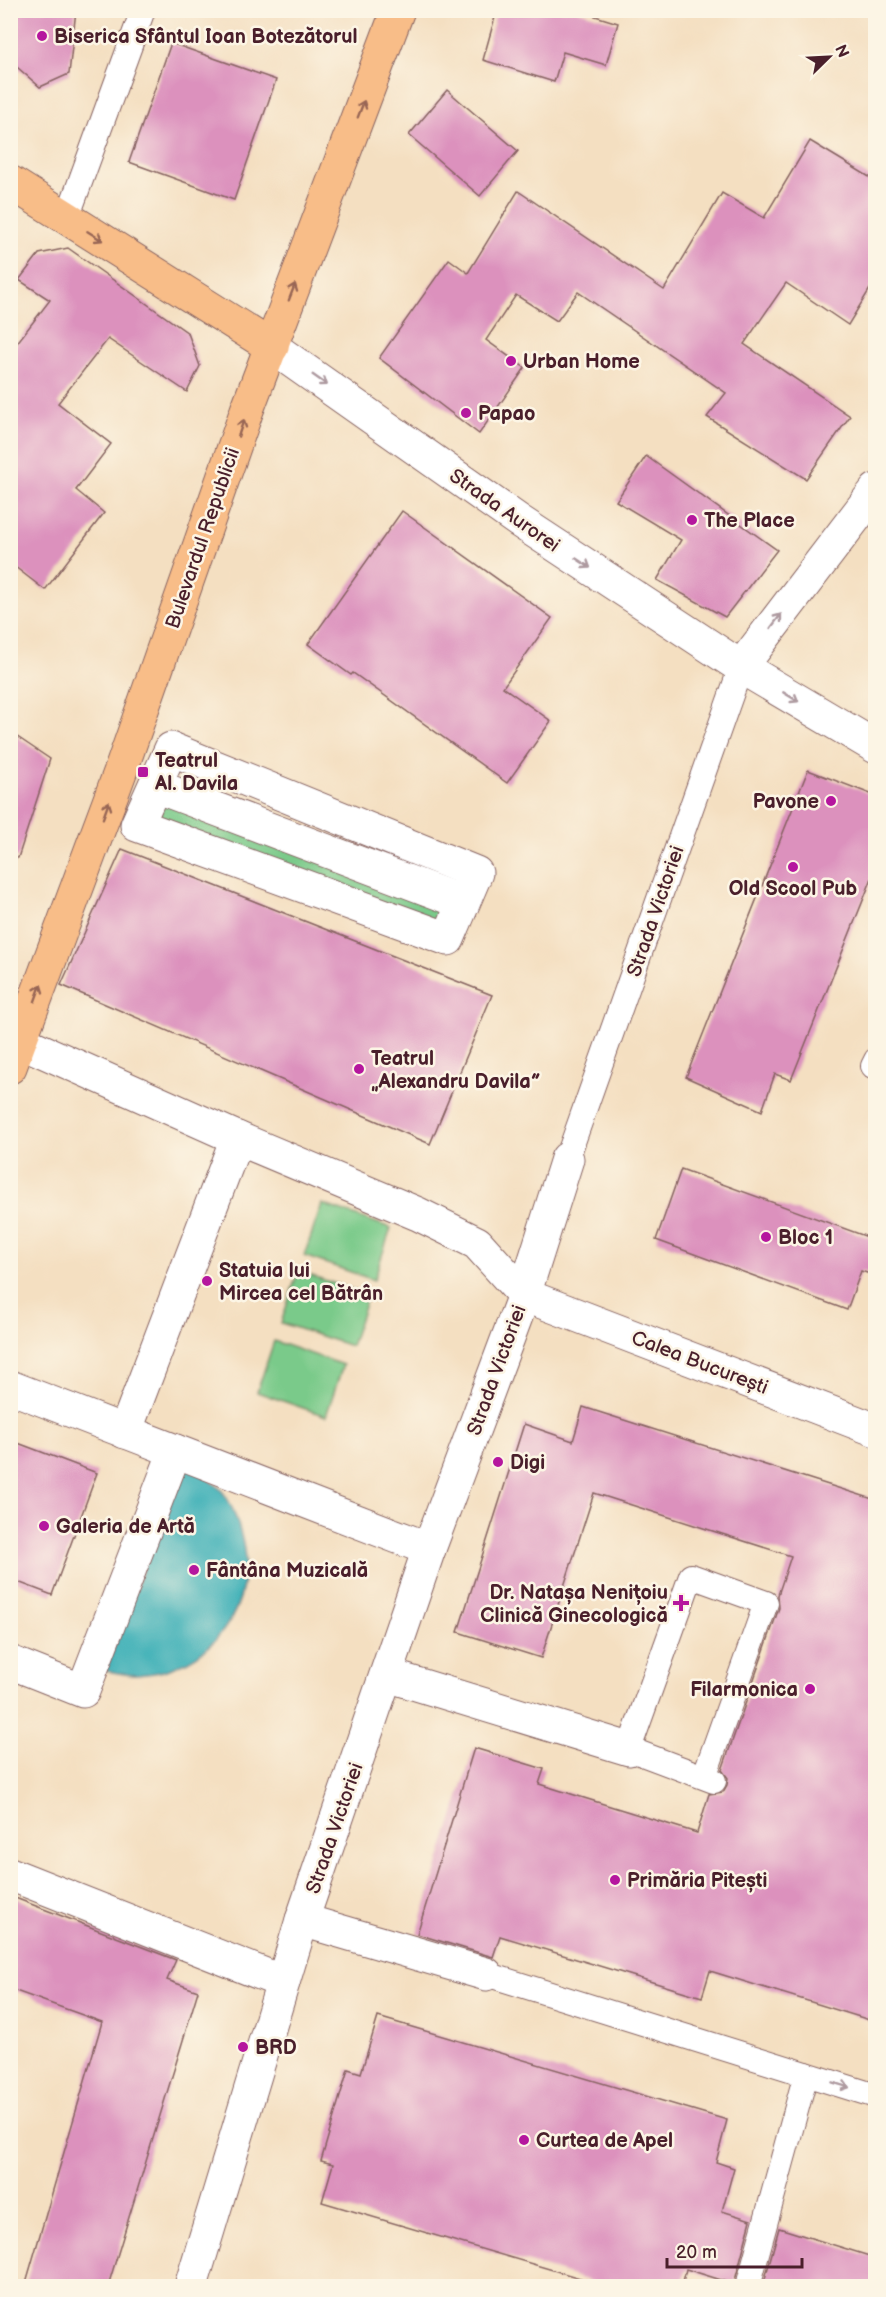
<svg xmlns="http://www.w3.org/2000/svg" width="886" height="2297" font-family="'Balsamiq Sans',sans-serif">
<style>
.green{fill:#7aca8a;stroke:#62745a;stroke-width:1.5}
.water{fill:#40b1b8;stroke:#456872;stroke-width:1.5}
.building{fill:#dc91bd}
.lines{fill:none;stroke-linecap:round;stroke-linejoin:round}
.service-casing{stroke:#866260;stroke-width:26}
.pedestrian-casing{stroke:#866260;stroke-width:35}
.minor-casing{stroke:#866260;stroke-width:35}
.primary-casing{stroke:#866260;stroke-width:35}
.service{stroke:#fff;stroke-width:24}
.pedestrian{stroke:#fff;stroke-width:33}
.minor{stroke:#fff;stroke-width:33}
.primary{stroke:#f8bd88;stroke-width:33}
.oneway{stroke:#986655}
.oneway2{stroke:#ae9aa0}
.poi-dot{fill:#b5179e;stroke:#fcf5e5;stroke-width:2}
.labels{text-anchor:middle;stroke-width:5;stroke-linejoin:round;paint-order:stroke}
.poi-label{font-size:20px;font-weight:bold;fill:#4a1f2b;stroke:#fcf5e5;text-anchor:start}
.street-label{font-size:20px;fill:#4a1f2b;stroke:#fcf5e5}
</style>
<rect width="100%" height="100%" fill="#fcf5e5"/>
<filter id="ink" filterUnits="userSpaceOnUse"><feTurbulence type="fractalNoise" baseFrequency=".0167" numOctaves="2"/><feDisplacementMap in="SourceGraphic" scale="12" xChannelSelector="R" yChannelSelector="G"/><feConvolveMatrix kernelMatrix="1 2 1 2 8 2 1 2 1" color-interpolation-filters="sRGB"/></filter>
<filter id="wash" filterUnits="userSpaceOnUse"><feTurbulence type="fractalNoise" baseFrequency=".008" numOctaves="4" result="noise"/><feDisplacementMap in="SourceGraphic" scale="24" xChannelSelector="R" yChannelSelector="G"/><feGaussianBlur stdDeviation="1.35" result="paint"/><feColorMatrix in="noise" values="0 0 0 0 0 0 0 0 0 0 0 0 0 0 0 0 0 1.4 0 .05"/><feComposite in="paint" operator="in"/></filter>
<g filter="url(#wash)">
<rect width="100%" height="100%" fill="#f4dfc1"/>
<g class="green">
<path d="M157,794l300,110 -10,28 -302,-109z"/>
<path d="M322,1204l69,24 -17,52 -70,-24z"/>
<path d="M298,1271l70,24 -17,51 -70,-23z"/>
<path d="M274,1341l69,24 -17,51 -69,-24z"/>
</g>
<path class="water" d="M183,1462c11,8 25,15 34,24 13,11 20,33 24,49 19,70 -31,137 -104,140 -11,0 -22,-3 -32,-4z"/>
<g id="blocks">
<g class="building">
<path d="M10,10h66l-7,64 -29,13 -30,-26z"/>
<path d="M497,10h79l42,13 -12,42 -43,-13 -9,30 -71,-22z"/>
<path d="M171,43l105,37 -42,120 -105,-38z"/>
<path d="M447,90l71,61 -38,45 -71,-61z"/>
<path d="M810,141l66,40v98l-28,46 -62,-42 -42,61 106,72 -44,63 -99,-62 19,-24 -148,-101 -21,29 -41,-26 -30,45 39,28 -46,66 -100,-76 70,-99 19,14 50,-82 146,99 58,-97 42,25z"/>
<path d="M68,248l120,85 12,33 -13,26 -79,-53 -50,64 53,41 -35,46 28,23 -59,77 -35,-27v-211l40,-52 -31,-20 20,-26z"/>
<path d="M646,456l131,94 -52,67 -68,-37 24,-40 -65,-39z"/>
<path d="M402,511l150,107 -49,69 48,34 -44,62 -154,-110 -2,2 -43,-31z"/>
<path d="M10,732l40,27 -32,99 -8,-1z"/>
<path d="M808,770l68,26v72l-85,212 -16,-6 -13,37 -76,-34z"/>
<path d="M122,849l370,146 -62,149 -369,-159z"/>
<path d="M681,1169l195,71v36l-15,-5 -14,39 -191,-70z"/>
<path d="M583,1407l293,93v522l-166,-51 -8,26 -202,-61 -7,21 -76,-23 57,-186 70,21 -5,15 158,49 12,-39 14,-2 4,-7 1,-7 -6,-8 57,-162 -1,-13 13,-39 -197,-63 -53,165 -83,-26 66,-208 49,17z"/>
<path d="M10,1440l87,33 -45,122 -42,-16z"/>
<path d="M10,1896l166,64 -9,20 31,11 -90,295h-83l77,-264 -92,-33z"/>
<path d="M378,2017l349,103 -11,42 18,6 -12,43 29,9 -17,64 -48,-15 -4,17h-75l-285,-84 11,-38 -12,-3 27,-92 13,4z"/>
<path d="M779,2228l97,30v28h-113z"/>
</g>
</g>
</g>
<g filter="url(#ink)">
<use href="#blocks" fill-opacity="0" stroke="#866260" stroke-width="1.5"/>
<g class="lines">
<defs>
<g id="service">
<path d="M67,218l76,-208"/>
<path d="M873,1066l3,-6"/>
<path d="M567,1159l174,-492"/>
<path d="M704,1777l62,-174 -75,-27 -62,173 85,32"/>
<path d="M486,1974l390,122"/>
<path d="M748,2286l58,-212"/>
</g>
<g id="pedestrian">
<path d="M171,749l305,124 -28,66 -311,-114z"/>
<path d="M155,786l307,116"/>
<path d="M20,1041l217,97 181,76 59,29 47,52 352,135"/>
<path d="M10,1387l419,162"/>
<path d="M125,1432l112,-294"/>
<path d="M10,1662l73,29 92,-240"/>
<path d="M387,1675l242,74"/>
<path d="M10,1874l273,108"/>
<path d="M302,1920l184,54"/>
<path d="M191,2286l111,-366 127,-371 95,-254 43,-136"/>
</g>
<g id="minor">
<path d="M272,347l247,174 222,146 135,80"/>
<path d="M741,667l135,-177"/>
</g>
<g id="primary">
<path d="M10,182l262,165"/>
<path d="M10,1067l112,-300 125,-357 151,-400"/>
</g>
</defs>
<use href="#service" class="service-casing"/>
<use href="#pedestrian" class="pedestrian-casing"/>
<use href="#minor" class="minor-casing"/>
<use href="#primary" class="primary-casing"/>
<use href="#service" class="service"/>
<use href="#pedestrian" class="pedestrian"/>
<use href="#minor" class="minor"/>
<use href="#primary" class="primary"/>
</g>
<defs><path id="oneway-shaft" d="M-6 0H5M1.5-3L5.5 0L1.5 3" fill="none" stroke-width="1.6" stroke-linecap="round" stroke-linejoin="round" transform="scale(1.5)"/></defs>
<g class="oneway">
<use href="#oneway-shaft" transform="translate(361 109) rotate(-69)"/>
<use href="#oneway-shaft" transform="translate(95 236) rotate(32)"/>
<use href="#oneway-shaft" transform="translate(292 292) rotate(-69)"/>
<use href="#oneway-shaft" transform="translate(241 428) rotate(-71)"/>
<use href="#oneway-shaft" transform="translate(106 810) rotate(-70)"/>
<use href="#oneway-shaft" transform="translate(38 993) rotate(-70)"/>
</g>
<g class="oneway2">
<use href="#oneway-shaft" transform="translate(320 380) rotate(35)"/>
<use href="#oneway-shaft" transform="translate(583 563) rotate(33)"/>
<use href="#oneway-shaft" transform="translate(776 621) rotate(-53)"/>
<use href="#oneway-shaft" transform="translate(791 697) rotate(31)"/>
<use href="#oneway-shaft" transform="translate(841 2085) rotate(17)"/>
</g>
</g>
<g class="poi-dot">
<circle cx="42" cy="36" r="6"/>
<circle cx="511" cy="361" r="6"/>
<circle cx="466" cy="413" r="6"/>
<circle cx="692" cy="520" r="6"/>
<rect x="137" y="766" width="12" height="12" rx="3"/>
<circle cx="831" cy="801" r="6"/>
<circle cx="793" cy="867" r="6"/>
<circle cx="359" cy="1069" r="6"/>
<circle cx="766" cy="1237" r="6"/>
<circle cx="207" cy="1281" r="6"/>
<circle cx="498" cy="1462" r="6"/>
<circle cx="44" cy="1526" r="6"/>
<circle cx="194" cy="1570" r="6"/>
<path d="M678 1594h6v6h6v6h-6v6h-6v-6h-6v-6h6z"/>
<circle cx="810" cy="1689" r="6"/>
<circle cx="615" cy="1880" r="6"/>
<circle cx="243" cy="2047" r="6"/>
<circle cx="524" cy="2140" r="6"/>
</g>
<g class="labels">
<g class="poi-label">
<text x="54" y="43">Biserica Sfântul Ioan Botezătorul</text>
<text x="523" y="368">Urban Home</text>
<text x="478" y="420">Papao</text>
<text x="704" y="527">The Place</text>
<text x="155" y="767">Teatrul<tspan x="155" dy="23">Al. Davila</tspan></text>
<text x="819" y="808" text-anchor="end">Pavone</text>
<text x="793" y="895" text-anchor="middle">Old Scool Pub</text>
<text x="371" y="1065">Teatrul<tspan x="371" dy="23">„Alexandru Davila”</tspan></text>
<text x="778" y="1244">Bloc 1</text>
<text x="219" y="1277">Statuia lui<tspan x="219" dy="23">Mircea cel Bătrân</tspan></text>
<text x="510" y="1469">Digi</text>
<text x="56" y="1533">Galeria de Artă</text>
<text x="206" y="1577">Fântâna Muzicală</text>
<text x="668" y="1599" text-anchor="end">Dr. Natașa Nenițoiu<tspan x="668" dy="23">Clinică Ginecologică</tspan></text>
<text x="798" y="1696" text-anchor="end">Filarmonica</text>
<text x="627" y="1887">Primăria Pitești</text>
<text x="255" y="2054">BRD</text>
<text x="536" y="2147">Curtea de Apel</text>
</g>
<g class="street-label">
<text transform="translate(505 510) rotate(35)" y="7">Strada Aurorei</text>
<text transform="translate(202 538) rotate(-71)" y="7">Bulevardul Republicii</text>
<text transform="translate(655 911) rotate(-71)" y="7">Strada Victoriei</text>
<text transform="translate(700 1362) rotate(21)" y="7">Calea București</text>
<text transform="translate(496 1370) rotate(-70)" y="7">Strada Victoriei</text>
<text transform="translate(334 1828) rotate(-71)" y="7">Strada Victoriei</text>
</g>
</g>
<rect width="886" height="2297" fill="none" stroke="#fcf5e5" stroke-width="36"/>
<g transform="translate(829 57) rotate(66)" stroke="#fcf5e5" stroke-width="4.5" paint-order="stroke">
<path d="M0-4.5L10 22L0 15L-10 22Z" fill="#4a1f2b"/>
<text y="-9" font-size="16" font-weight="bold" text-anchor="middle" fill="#4a1f2b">N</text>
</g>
<path d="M667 2258v9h135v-9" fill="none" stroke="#4a1f2b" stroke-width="3"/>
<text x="676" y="2258" font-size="18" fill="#4a1f2b" stroke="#fcf5e5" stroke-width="4.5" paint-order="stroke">20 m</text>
</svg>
